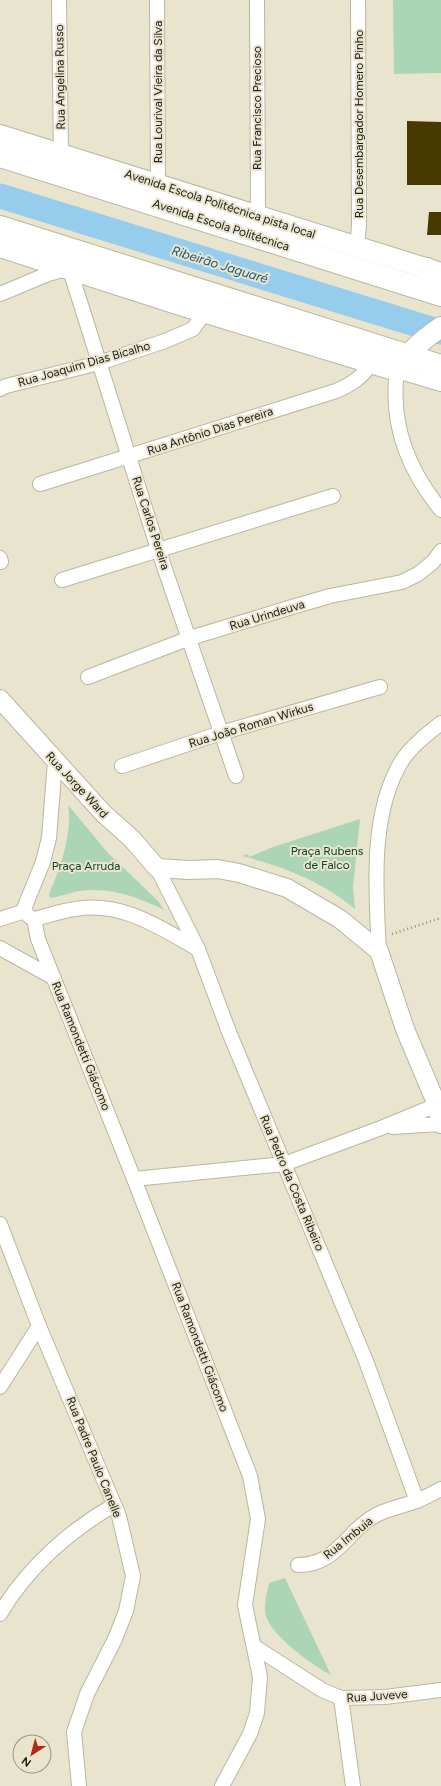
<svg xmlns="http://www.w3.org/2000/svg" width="441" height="1786" font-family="Figtree,sans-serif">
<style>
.green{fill:#acd5b5}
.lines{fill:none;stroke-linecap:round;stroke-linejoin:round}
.river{stroke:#96cded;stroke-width:25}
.building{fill:#463a00}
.minor-casing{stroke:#bab6a0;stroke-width:16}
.tertiary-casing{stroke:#bab6a0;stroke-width:20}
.secondary-casing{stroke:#bab6a0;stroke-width:22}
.trunk-casing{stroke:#bab6a0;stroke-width:24}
.path{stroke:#959181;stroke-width:2.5;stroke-dasharray:1 3;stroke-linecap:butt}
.minor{stroke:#fff;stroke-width:14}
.tertiary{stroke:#fff;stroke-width:18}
.secondary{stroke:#fff;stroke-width:20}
.trunk{stroke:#fff;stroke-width:22}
.labels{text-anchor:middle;stroke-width:4;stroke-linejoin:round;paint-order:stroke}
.street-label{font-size:12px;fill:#222018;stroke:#e9e4ce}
.park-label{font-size:12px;fill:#0e4522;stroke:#e9e4ce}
.water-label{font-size:13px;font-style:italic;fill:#185a7a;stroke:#e9e4ce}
</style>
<rect width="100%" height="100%" fill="#e9e4ce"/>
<g class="green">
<path d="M393,0h48v73l-47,1z"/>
<path d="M68,805l40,48 50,48 6,9c-27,-13 -53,-23 -84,-19 -10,1 -20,6 -30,7l-1,-4c11,-24 24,-63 19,-89z"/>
<path d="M360,819l-7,68 2,22c-33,-28 -73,-43 -113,-53l6,-2 1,3 24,-10z"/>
<path d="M285,1578l46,97c-18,-9 -60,-40 -65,-59 -3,-10 1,-23 3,-33z"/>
</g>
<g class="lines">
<path class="river" d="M0,196l441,136"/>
</g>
<g class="building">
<path d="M407,121l34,1v63h-34z"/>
<path d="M429,212h12v23h-14z"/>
</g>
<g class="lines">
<defs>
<g id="minor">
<path d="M59,0l2,154"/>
<path d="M157,0l1,185"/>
<path d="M257,0l1,216"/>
<path d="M357,248l2,-23 -1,-225"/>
<path d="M70,270l88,279 78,227"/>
<path d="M0,294l48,-20 19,-5"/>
<path d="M441,384l-44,-13c-7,52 11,99 44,139"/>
<path d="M0,389l6,-3 93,-23 66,-22 28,-12 12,-17"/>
<path d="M40,484l296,-93c16,-7 25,-13 35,-27"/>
<path d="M0,558l1,4"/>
<path d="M62,580l271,-84"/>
<path d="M88,677l102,-39 102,-31 38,-11 72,-14 16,-8 15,-12 8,-11"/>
<path d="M55,762l-6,76 -6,24 -18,44c0,7 2,10 9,13 13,-3 27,-8 41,-10 47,-8 84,18 123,40"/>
<path d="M122,766l99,-33 159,-46"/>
<path d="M157,868l41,81 31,83 137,329 51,140"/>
<path d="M0,919l25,-8"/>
<path d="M34,919l4,20 96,240 116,297 8,43 -13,86 15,72 -3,36 -7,21 -28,52"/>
<path d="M0,948l54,30"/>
<path d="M379,951c-3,-60 -10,-139 24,-192 10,-14 24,-25 38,-36"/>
<path d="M393,1127l47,-3 1,2"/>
<path d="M134,1179l150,-15 97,-36 56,-23"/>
<path d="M0,1224l39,102 80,190 14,60 -7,35 -11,28 -28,55 -13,38 5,54"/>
<path d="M0,1387l39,-61"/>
<path d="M298,1565c40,0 48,-35 80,-51 12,-6 26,-8 38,-13 9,-3 17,-8 25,-12"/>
<path d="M0,1614c27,-46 69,-83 114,-109"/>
<path d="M255,1647l67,43 19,8 44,-1 56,-7"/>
<path d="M341,1698l12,88"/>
</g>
<path id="tertiary" d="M0,699l103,114 29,26 25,29 32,2 29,-1 21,4 48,15 53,31 39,32 26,78 32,76 4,19"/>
<g id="secondary">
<path d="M0,135l441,138"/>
<path d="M0,247l180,58 217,66c13,-21 24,-30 44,-44"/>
</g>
<g id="trunk">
<path d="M0,156l441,139"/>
<path d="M0,227l441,139"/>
<path d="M427,269l14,12"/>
</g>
</defs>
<use href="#minor" class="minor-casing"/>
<use href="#tertiary" class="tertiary-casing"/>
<use href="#secondary" class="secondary-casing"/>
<use href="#trunk" class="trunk-casing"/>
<path class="path" d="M392,934l49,-16"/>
<use href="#minor" class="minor"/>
<use href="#tertiary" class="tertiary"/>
<use href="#secondary" class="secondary"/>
<use href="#trunk" class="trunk"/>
</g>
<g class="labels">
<g class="street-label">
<text transform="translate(60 77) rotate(-91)" y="4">Rua Angelina Russo</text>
<text transform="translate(158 92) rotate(-90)" y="4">Rua Lourival Vieira da Silva</text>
<text transform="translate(257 108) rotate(-90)" y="4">Rua Francisco Precioso</text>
<text transform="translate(359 124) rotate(-90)" y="4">Rua Desembargador Homero Pinho</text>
<text transform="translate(220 204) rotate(18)" y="4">Avenida Escola Politécnica pista local</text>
<text transform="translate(221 225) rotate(18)" y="4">Avenida Escola Politécnica</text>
<text transform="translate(84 364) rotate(-16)" y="4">Rua Joaquim Dias Bicalho</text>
<text transform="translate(210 431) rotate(-18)" y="4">Rua Antônio Dias Pereira</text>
<text transform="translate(151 523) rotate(72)" y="4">Rua Carlos Pereira</text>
<text transform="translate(267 615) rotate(-17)" y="4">Rua Urindeuva</text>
<text transform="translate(251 725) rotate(-17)" y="4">Rua João Roman Wirkus</text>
<text transform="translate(77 785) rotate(47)" y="4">Rua Jorge Ward</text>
<text transform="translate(81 1046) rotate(68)" y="4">Rua Ramondetti Giácomo</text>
<text transform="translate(292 1183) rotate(67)" y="4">Rua Pedro da Costa Ribeiro</text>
<text transform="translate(200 1347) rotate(69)" y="4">Rua Ramondetti Giácomo</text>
<text transform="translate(94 1457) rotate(68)" y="4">Rua Padre Paulo Canelle</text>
<text transform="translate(348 1538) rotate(-39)" y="4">Rua Imbuia</text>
<text transform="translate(377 1696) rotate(-4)" y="4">Rua Juveve</text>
</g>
<g class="park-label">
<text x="327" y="855">Praça Rubens<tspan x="327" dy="14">de Falco</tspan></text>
<text x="86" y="870">Praça Arruda</text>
</g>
<g class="water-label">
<text transform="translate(220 264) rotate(17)" y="5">Ribeirão Jaguaré</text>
</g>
</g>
<g transform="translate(32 1754) rotate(216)"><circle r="19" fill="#e9e4ce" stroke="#999685"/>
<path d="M0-3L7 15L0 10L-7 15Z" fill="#b52914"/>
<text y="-6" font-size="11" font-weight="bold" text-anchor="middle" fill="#222018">N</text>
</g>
</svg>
